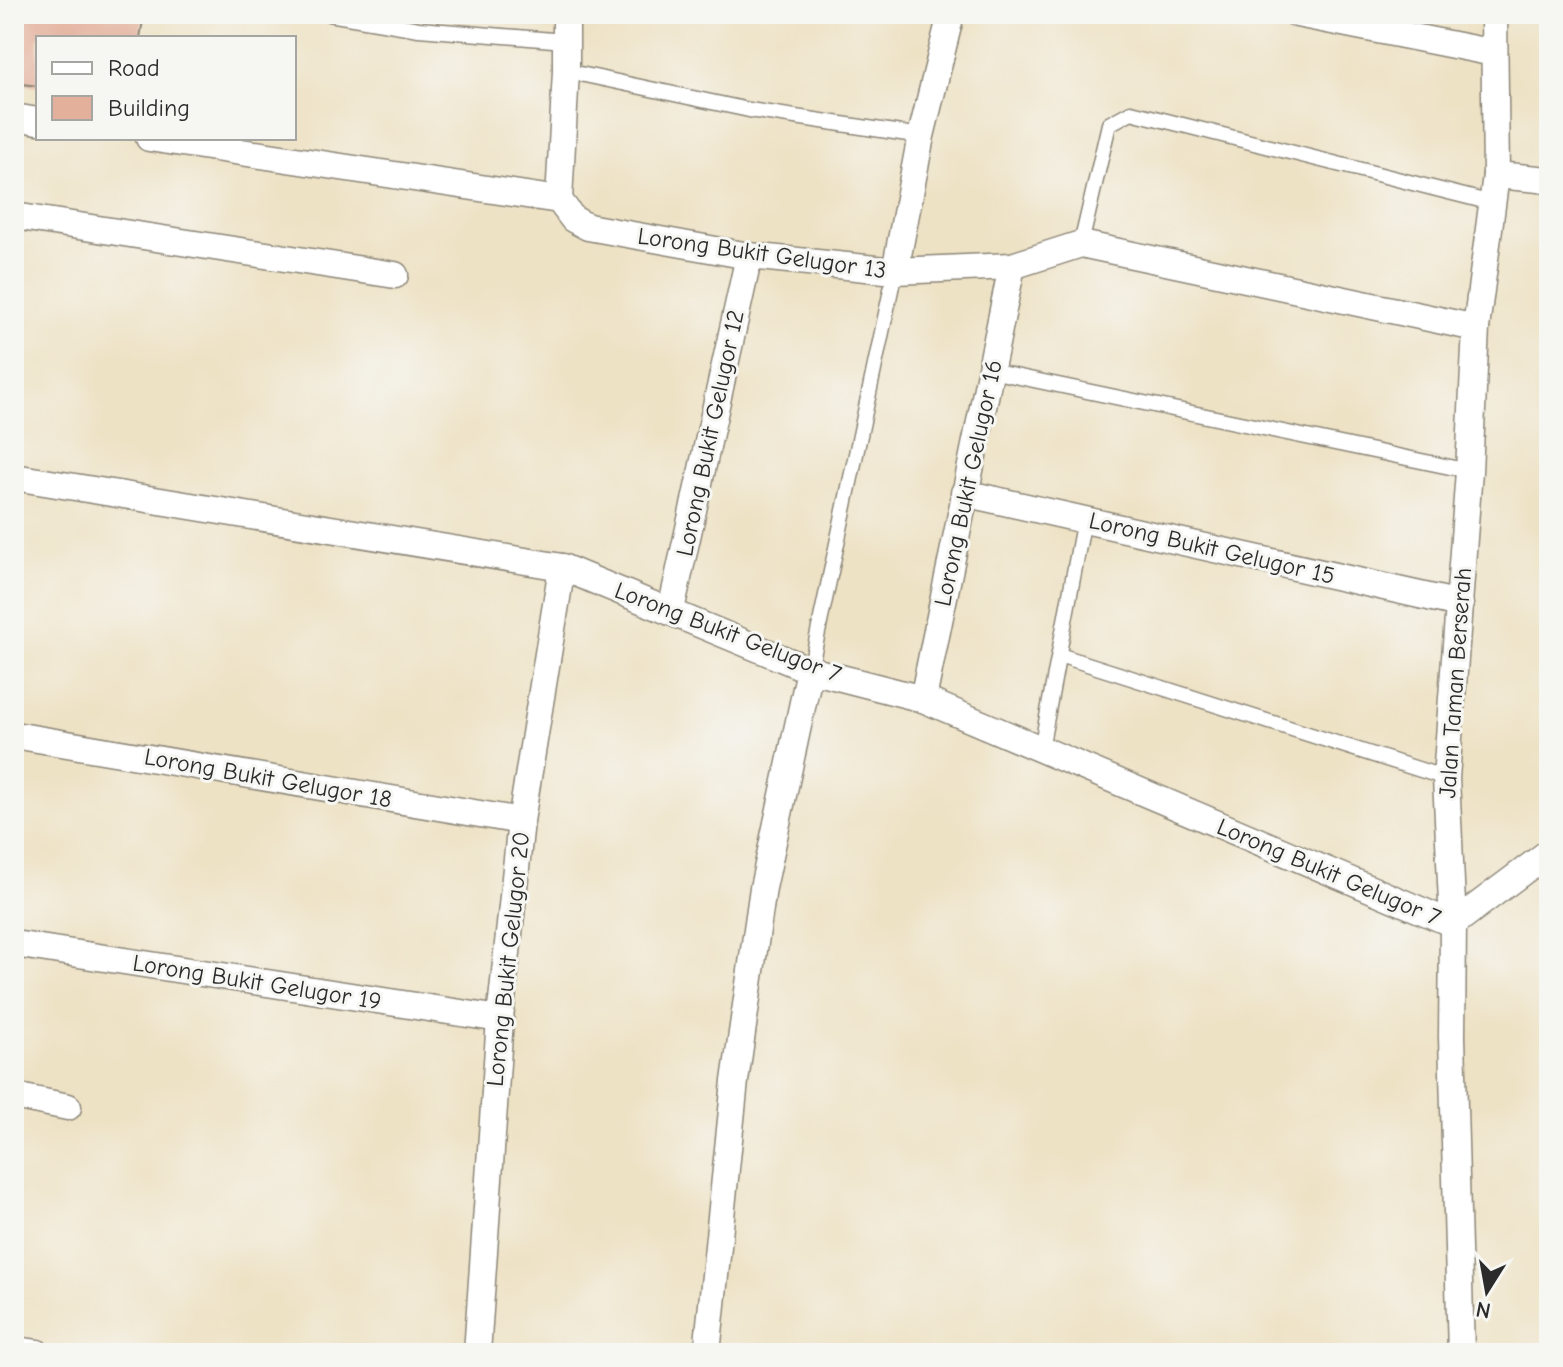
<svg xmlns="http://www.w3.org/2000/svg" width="1563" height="1367" font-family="'Comic Neue',sans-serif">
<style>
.building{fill:#e3b09b}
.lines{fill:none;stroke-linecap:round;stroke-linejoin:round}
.service-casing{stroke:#8c8678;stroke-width:17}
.minor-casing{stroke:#8c8678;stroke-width:29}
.service{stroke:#fff;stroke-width:14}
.minor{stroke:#fff;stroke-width:26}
.labels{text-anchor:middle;stroke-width:6;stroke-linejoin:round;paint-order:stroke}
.street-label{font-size:24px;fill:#2b2b2b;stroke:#f6f6f2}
</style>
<rect width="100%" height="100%" fill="#f6f6f2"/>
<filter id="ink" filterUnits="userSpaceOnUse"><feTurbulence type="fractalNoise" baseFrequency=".0125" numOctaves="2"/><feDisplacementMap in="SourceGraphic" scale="16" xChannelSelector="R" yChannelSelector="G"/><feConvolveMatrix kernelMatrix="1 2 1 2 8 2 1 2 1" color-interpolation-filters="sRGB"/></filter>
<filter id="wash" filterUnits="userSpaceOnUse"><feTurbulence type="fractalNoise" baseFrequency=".006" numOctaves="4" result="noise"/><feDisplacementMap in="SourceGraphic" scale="32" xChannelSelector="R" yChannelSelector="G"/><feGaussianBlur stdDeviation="1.8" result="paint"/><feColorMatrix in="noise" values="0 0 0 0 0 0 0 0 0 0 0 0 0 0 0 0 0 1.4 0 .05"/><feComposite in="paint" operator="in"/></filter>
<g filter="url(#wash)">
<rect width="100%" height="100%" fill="#eee2c5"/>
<g id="blocks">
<path class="building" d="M14,14h130l-4,24h-102v48l-24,-3z"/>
</g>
</g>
<g filter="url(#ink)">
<use href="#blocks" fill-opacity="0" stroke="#8c8678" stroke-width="2"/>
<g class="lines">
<defs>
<g id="service">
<path d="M329,14l90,15 146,12"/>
<path d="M566,71l183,39 172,26"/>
<path d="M1081,244l28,-120 22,-12 361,91"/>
<path d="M991,371l478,100"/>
<path d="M1059,655l387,123"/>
<path d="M810,670l85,-399"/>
<path d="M1041,749l43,-230"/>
</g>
<g id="minor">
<path d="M1297,14l197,39"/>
<path d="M14,117l24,4"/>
<path d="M149,138l410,62 14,19 15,8 161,29 146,15 117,-5 69,-22 395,84"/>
<path d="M1496,175l53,5"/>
<path d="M559,200l7,-129v-57"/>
<path d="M14,216l381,59"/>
<path d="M895,271l26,-135 30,-122"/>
<path d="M14,477l548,90 248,103 113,29 530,225"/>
<path d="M964,493l496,111"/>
<path d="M671,610l78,-354"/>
<path d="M923,699l89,-433"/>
<path d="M14,735l507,86"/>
<path d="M1453,924l96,-72"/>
<path d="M14,944l486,75"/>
<path d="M14,1096l54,11"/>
<path d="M14,1350l23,3"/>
<path d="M477,1353l23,-334 21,-198 41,-254"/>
<path d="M707,1353l28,-272 28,-193 47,-218"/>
<path d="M1461,1353l-9,-316 1,-113 -7,-146 23,-307 7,-143 20,-153 -2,-161"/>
</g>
</defs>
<use href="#service" class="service-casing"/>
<use href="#minor" class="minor-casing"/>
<use href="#service" class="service"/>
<use href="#minor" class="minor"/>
</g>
</g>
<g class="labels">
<g class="street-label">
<text transform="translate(762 253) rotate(8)" y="8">Lorong Bukit Gelugor 13</text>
<text transform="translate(710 433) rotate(-78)" y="8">Lorong Bukit Gelugor 12</text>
<text transform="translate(968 483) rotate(-78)" y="8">Lorong Bukit Gelugor 16</text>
<text transform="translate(1212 548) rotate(13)" y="8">Lorong Bukit Gelugor 15</text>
<text transform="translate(728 632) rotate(21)" y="8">Lorong Bukit Gelugor 7</text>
<text transform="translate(1455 683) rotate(-86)" y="8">Jalan Taman Berserah</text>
<text transform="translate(268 778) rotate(10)" y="8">Lorong Bukit Gelugor 18</text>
<text transform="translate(1329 872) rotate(23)" y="8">Lorong Bukit Gelugor 7</text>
<text transform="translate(508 959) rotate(-84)" y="8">Lorong Bukit Gelugor 20</text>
<text transform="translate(257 982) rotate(9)" y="8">Lorong Bukit Gelugor 19</text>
</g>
</g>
<rect width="1563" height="1367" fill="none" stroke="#f6f6f2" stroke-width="48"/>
<rect x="36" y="36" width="260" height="104" fill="#f6f6f2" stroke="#a5a5a2" stroke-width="2"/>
<rect x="52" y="62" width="40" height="12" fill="#ffffff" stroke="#a5a5a2" stroke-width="2"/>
<text x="108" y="76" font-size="24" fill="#2b2b2b">Road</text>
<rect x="52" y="96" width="40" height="24" fill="#e3b09b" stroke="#a5a5a2" stroke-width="2"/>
<text x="108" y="116" font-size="24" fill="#2b2b2b">Building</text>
<g transform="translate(1487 1291) rotate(191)" stroke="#f6f6f2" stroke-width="6" paint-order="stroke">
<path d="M0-6L14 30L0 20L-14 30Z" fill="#2b2b2b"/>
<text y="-12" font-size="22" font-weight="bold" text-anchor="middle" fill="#2b2b2b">N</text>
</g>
</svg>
